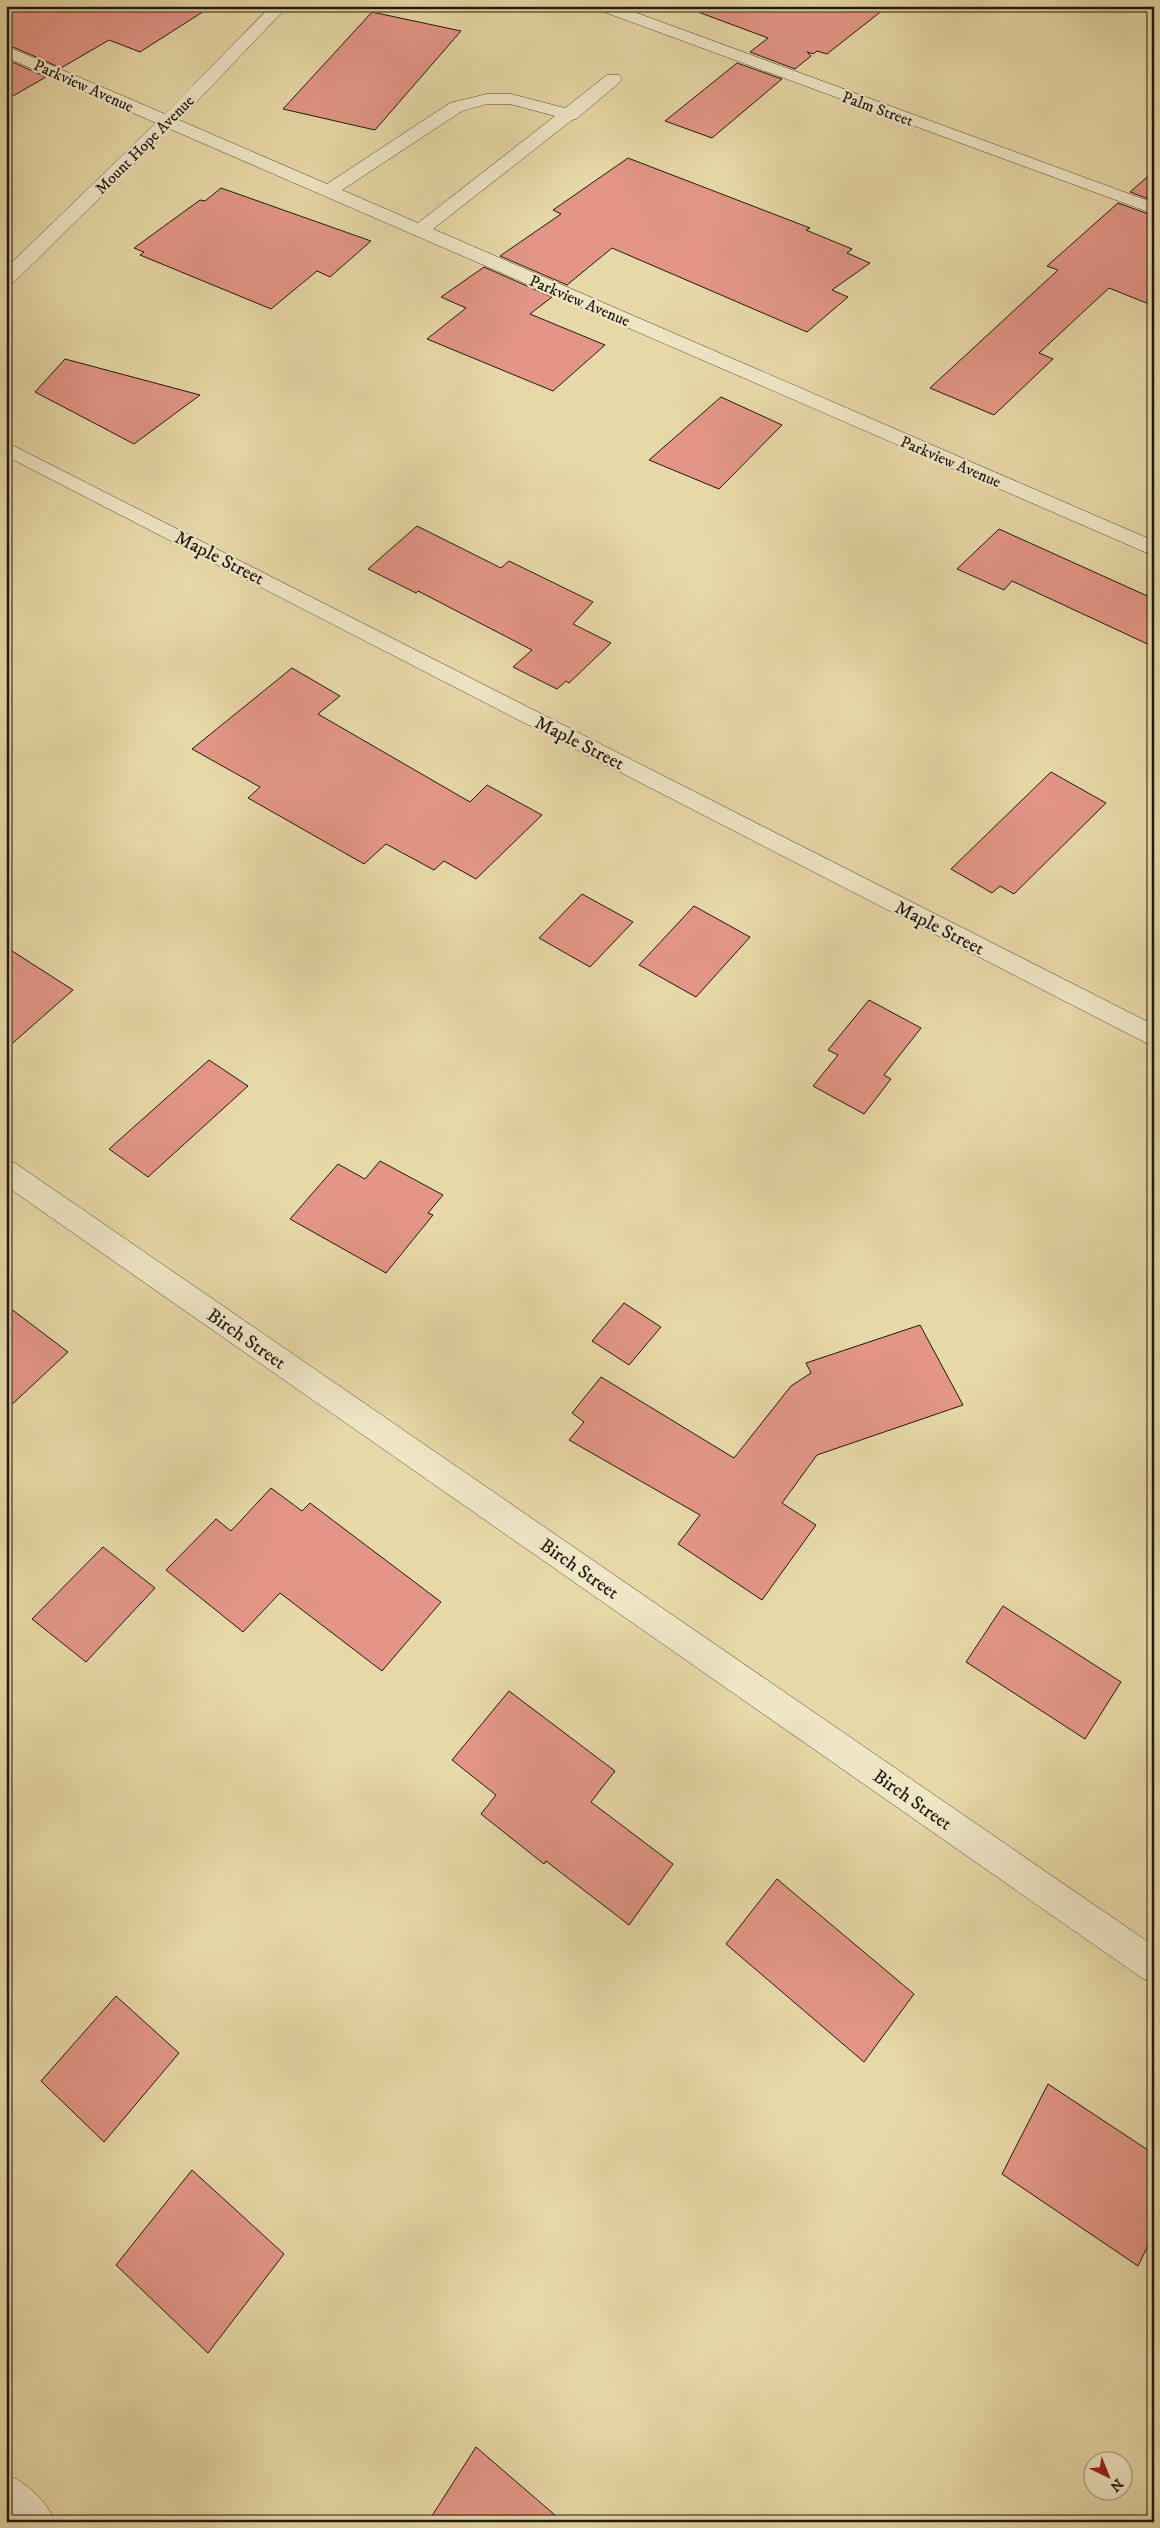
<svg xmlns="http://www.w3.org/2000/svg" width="1160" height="2528" font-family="'IM FELL DW Pica',serif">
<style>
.building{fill:#e39687;stroke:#21180f}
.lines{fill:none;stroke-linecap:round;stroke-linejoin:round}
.minor-casing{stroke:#524835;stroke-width:1}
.minor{fill:#efe6c6;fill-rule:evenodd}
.labels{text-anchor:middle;stroke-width:4.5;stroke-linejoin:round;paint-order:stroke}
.far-street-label{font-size:16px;fill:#21180f;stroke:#efe6c6}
.street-label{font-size:19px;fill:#21180f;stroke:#efe6c6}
</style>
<rect width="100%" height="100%" fill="#e7d8a7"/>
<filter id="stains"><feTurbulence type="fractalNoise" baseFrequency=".004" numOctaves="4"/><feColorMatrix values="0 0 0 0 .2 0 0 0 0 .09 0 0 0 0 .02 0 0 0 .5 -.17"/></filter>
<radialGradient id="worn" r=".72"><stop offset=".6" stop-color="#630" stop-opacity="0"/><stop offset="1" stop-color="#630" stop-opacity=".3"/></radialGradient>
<g class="building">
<path d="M6,6h206l-72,46 -31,-12 -48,28 -55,-24z"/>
<path d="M699,6h189l-61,48 -10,-3 -4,3 -6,-2 4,4 -16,13 -45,-17 18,-14 -70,-26z"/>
<path d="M372,12l89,19 -86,99 -92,-21z"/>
<path d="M6,59l40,18 -40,23z"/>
<path d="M737,63l45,16 -70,59 -47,-17z"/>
<path d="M628,158l182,70 -4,2 46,19 -5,4 23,10 -38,27 16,7 -41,35 -195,-84 -45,37 -67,-29 61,-42 -8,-4z"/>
<path d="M1154,171v30l-24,-9z"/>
<path d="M221,188l150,53 -41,36 -13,-6 -46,38 -131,-54 4,-3 -10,-4 66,-48 5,1z"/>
<path d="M1118,203l36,13v90l-45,-18 -70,65 14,6 -59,56 -64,-27 128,-118 -11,-4z"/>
<path d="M484,267l68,30 -22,17 75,31 -52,46 -126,-52 39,-31 -25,-11z"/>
<path d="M65,359l135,36 -66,49 -99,-52z"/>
<path d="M721,397l61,28 -63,64 -70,-29z"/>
<path d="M417,526l84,42 8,-7 84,41 -20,22 38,19 -42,40 -3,-2 -9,8 -44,-22 19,-17 -114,-59 -2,2 -48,-24z"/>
<path d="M999,529l155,70v48l-142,-66 -8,9 -47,-21z"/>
<path d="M292,668l48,28 -22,18 152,88 17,-17 55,30 -66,64 -32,-18 -10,9 -48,-26 -22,20 -116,-66 12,-11 -68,-38z"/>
<path d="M1051,772l55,31 -92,91 -14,-8 -8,7 -41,-24z"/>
<path d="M582,894l51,28 -43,45 -51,-29z"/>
<path d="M694,906l56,31 -54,60 -57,-32z"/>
<path d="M6,947l67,43 -67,59z"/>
<path d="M869,1000l52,28 -37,47 7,4 -27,35 -51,-28 25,-31 -10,-5z"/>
<path d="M209,1060l39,26 -100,91 -39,-28z"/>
<path d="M380,1161l63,34 -15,18 5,2 -47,58 -96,-54 48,-55 27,15z"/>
<path d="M624,1303l37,24 -32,38 -37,-24z"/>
<path d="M6,1305l62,47 -62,58z"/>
<path d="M920,1325l43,80 -146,50 -35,48 34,22 -54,75 -84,-56 22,-29 -131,-75 15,-18 -12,-9 29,-36 133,81 57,-72 20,-13 -5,-10z"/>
<path d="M271,1488l31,23 8,-8 131,99 -59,69 -102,-78 -37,39 -77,-62 50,-51 15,12z"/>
<path d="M103,1547l52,41 -69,74 -54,-43z"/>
<path d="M1003,1606l118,76 -36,57 -119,-77z"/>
<path d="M509,1691l106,80 -24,31 82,62 -44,61 -83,-64 -2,3 -63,-50 15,-19 -44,-35z"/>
<path d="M777,1879l137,115 -50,68 -138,-118z"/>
<path d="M116,1996l63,57 -75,89 -63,-61z"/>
<path d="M1048,2084l106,70v79l-16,33 -136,-92z"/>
<path d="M192,2170l92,84 -76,99 -92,-88z"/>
<path d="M476,2447l87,75h-135z"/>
</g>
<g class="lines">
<defs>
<g id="minor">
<path d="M271,6h17l-109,114 148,64 123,-81 37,-9h24l54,14 42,-33h12l3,4 -3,4 -43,36 -4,1 -139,109 721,312v15l-984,-427 -157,154 -7,2v-17l150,-145 -150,-66v-11l159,68zM487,104h23l45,12 -137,107 -76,-33 120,-79z"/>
<path d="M594,6h24l536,197v11l-558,-205z"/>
<path d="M6,442l1148,583v22l-1148,-591z"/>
<path d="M6,1160l9,3 1139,783v37l-12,-5 -1136,-792z"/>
<path d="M6,2474c21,9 41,27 49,48l-49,-2z"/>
</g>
</defs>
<use href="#minor" class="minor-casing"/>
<use href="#minor" class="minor"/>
</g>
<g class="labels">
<g class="far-street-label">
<text transform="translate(84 85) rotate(24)" y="6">Parkview Avenue</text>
<text transform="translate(878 108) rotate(20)" y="6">Palm Street</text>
<text transform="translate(144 144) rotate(-45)" y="6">Mount Hope Avenue</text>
<text transform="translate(580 300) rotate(23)" y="6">Parkview Avenue</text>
<text transform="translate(951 461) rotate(23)" y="6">Parkview Avenue</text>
</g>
<g class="street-label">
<text transform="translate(220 557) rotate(27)" y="7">Maple Street</text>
<text transform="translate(580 742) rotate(27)" y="7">Maple Street</text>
<text transform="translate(940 927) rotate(27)" y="7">Maple Street</text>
<text transform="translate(247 1338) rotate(35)" y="7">Birch Street</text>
<text transform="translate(580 1568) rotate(35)" y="7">Birch Street</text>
<text transform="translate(913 1799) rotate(35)" y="7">Birch Street</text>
</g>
</g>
<rect width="1160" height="2528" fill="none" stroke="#e7d8a7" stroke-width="25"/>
<rect x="8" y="8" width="1145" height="2513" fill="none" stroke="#21180f" stroke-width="2.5"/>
<rect x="12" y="12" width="1135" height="2503" fill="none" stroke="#21180f"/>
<g transform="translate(1108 2476) rotate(137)"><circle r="24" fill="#efe6c6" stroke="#9d947d"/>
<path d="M0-4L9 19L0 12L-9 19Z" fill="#8f2418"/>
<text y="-8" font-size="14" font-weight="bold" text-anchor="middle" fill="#21180f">N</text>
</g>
<rect width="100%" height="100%" filter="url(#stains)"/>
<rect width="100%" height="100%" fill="url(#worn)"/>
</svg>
